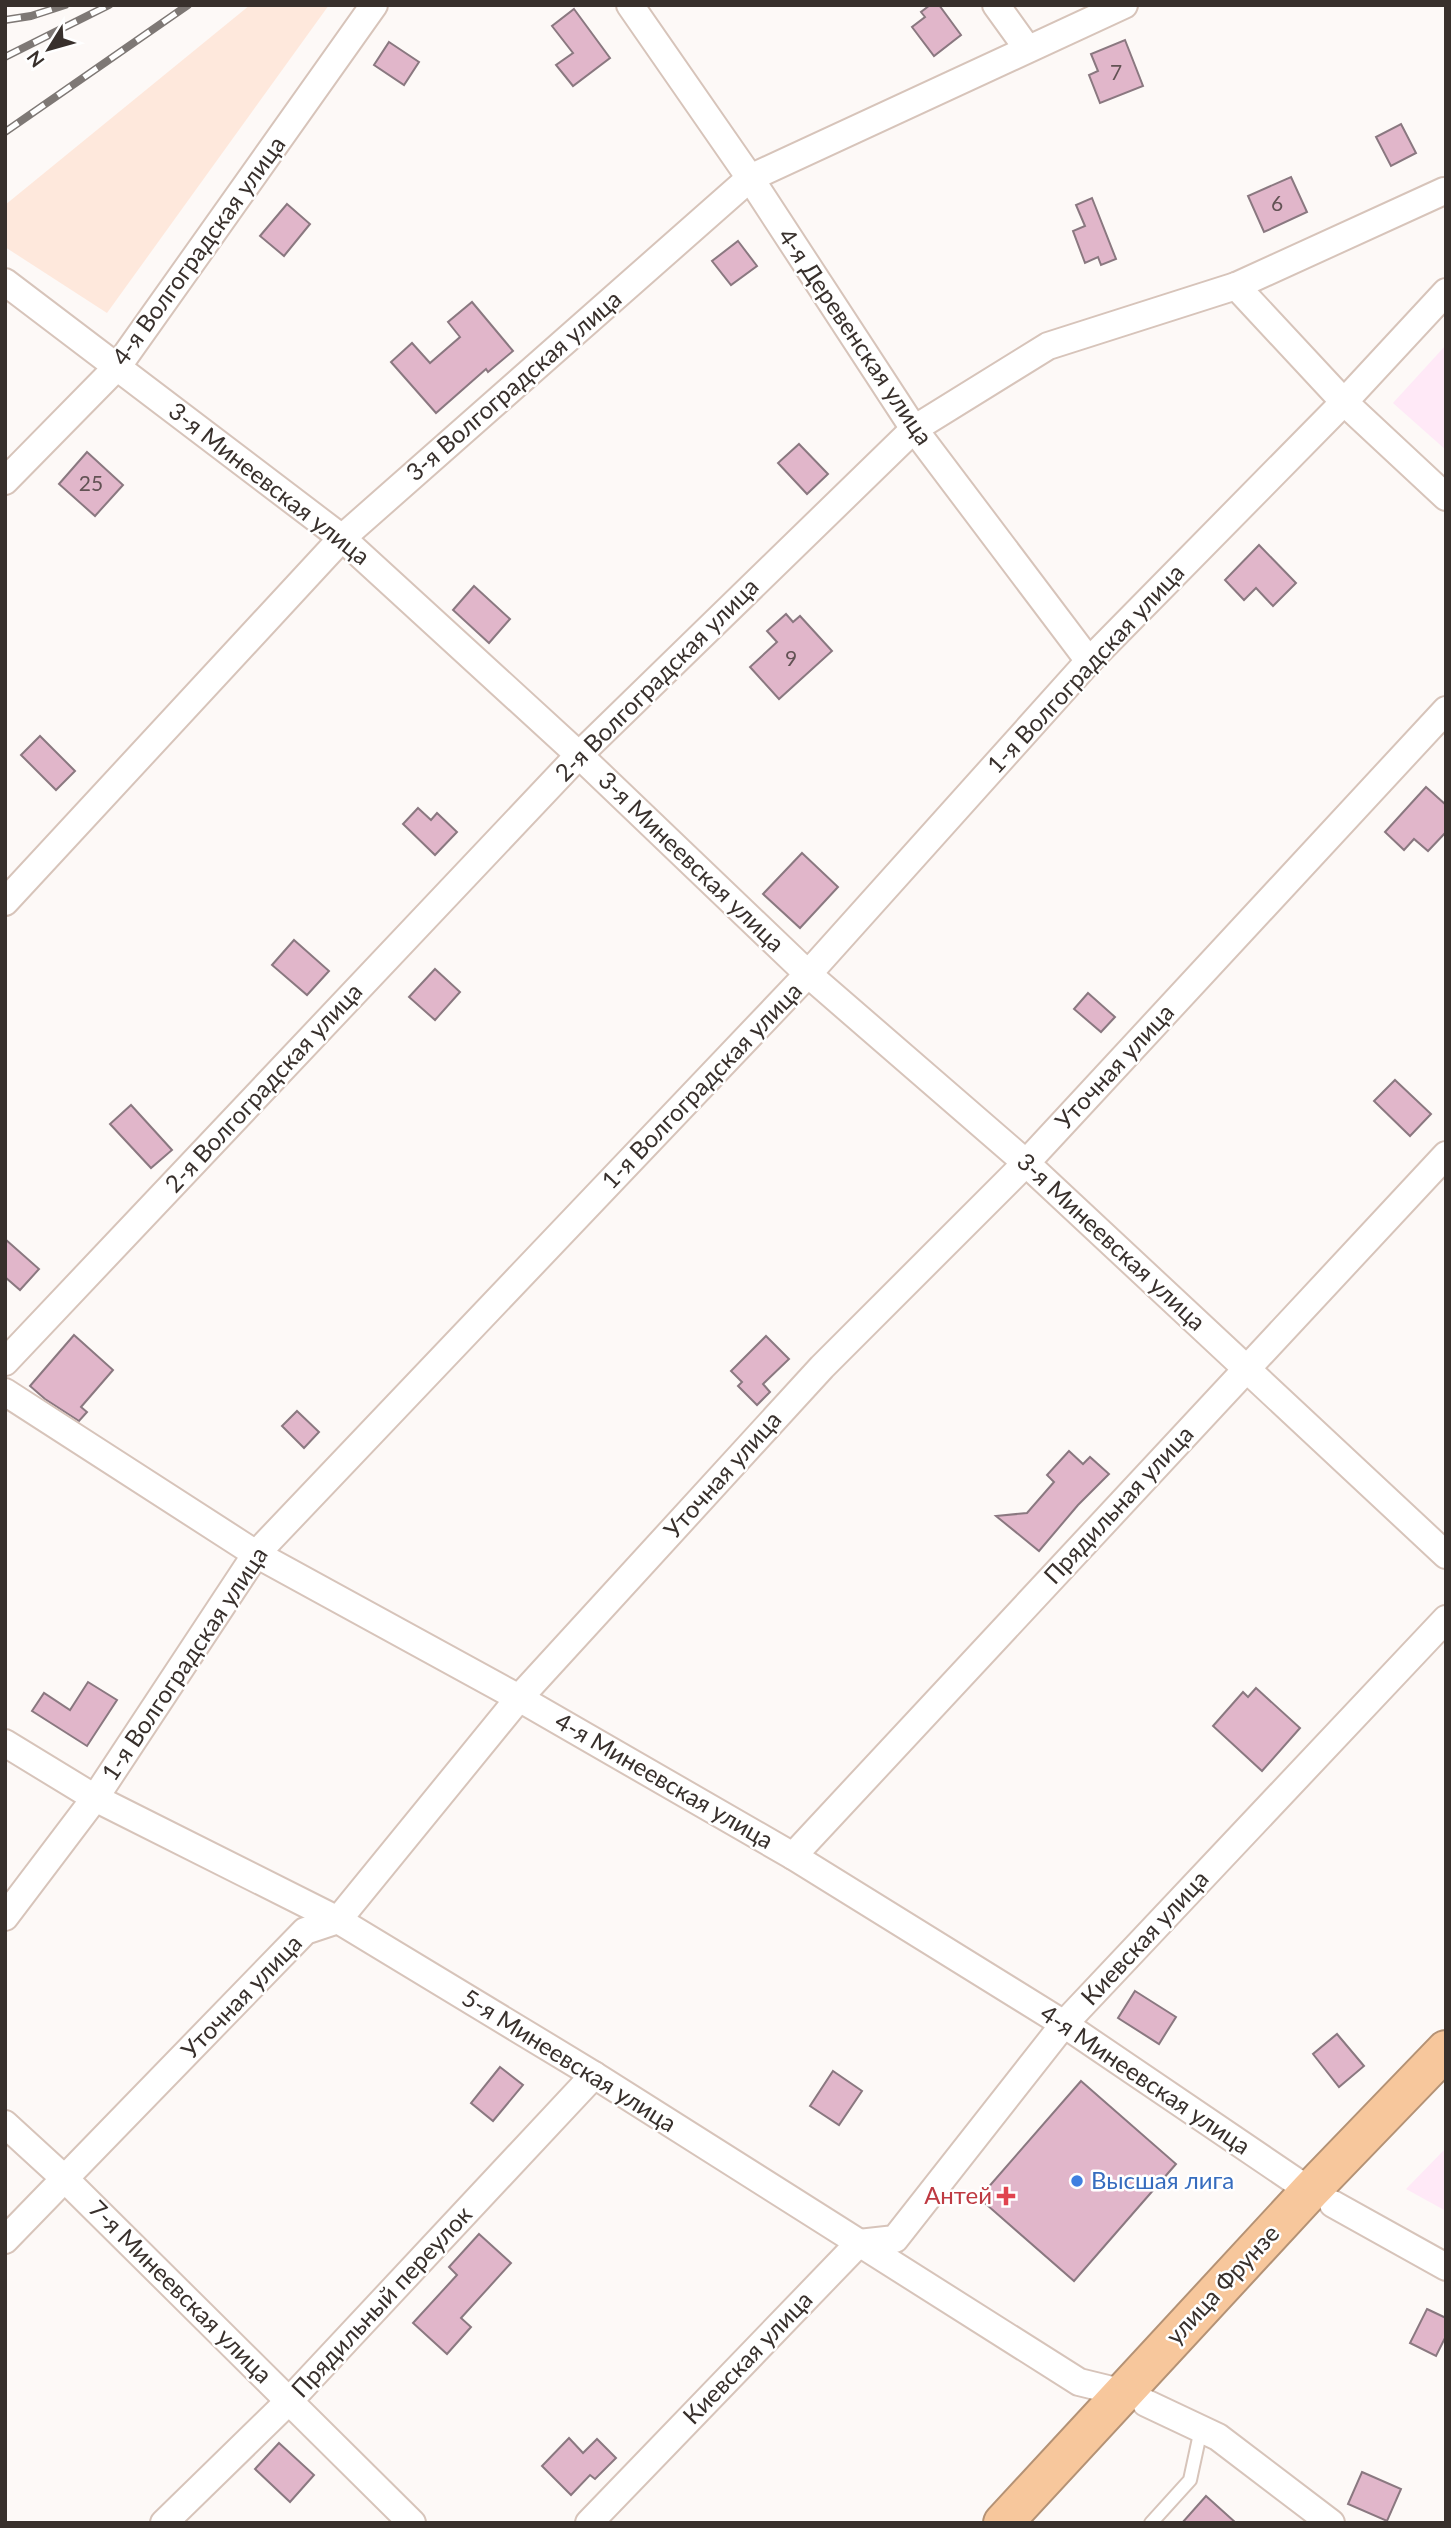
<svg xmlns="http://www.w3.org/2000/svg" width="1451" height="2528" font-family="Lato,sans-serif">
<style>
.built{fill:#fee8dc}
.education{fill:#ffe9f7}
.building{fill:#e1b6ca;stroke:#8a7880;stroke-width:2}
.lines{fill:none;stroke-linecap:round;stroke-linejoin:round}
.lane-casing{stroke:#d7c4ba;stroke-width:16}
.street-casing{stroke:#d7c4ba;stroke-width:30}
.highway-casing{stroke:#b49275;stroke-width:42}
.lane{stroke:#fff;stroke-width:12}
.street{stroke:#fff;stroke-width:26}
.highway{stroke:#f7c79c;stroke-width:38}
.rail-casing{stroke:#7e7875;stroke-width:8}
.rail{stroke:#fff;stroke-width:5;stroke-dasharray:16;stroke-linecap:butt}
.shop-dot{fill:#3f7fe0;stroke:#fff;stroke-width:2.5}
.health-dot{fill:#e0444e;stroke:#fff;stroke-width:2.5}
.labels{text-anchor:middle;stroke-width:5;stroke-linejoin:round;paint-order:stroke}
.number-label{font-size:21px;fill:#625254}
.street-label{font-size:24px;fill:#38302c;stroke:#fff}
.shop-label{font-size:24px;fill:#366cbe;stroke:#fff;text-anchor:start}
.health-label{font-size:24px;fill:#be3a42;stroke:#fff;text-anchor:end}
</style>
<rect width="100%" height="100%" fill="#fdf9f7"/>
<path class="built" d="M250,5h79l-222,308 -102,-66v-42z"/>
<g class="education">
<path d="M1446,345v105l-53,-47z"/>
<path d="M1446,2148v63l-40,-22z"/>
</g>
<g class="building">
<path d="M930,5h9l22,30 -27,21 -22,-29 13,-10 -4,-5z"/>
<path d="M574,9l36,49 -37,28 -17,-21 17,-12 -21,-27z"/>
<path d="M1125,40l18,46 -43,17 -11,-28 9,-4 -7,-17z"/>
<path d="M389,42l30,20 -15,23 -30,-20z"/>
<path d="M1401,124l15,29 -25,13 -15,-29z"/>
<path d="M1291,177l16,35 -43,20 -16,-36z"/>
<path d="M1092,198l24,61 -15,6 -3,-8 -13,6 -12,-32 12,-5 -9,-21z"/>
<path d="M287,204l23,20 -26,32 -24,-20z"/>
<path d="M738,241l19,25 -26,19 -19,-24z"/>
<path d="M472,302l41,49 -25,21 -2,-3 -50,44 -45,-51 21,-19 18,20 30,-26 -12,-15z"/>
<path d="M799,444l29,30 -21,20 -29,-31z"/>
<path d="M87,452l36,33 -28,31 -36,-32z"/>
<path d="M1259,545l37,38 -23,23 -17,-18 -12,12 -19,-20z"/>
<path d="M474,586l36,33 -21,24 -36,-33z"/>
<path d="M786,614l7,8 7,-6 32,35 -53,48 -29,-32 27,-25 -10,-11z"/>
<path d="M40,736l35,35 -19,19 -35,-35z"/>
<path d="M1426,787l20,18v27l-18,19 -14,-12 -10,11 -19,-18z"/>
<path d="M418,808l13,12 6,-7 20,19 -22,23 -32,-31z"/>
<path d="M802,853l36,34 -38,41 -37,-34z"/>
<path d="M294,940l35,31 -22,24 -35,-30z"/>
<path d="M435,969l25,23 -25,28 -26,-23z"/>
<path d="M1088,993l27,24 -14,15 -27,-23z"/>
<path d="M1395,1080l36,34 -21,22 -36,-35z"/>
<path d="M131,1105l41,45 -21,18 -41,-44z"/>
<path d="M5,1239l34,30 -19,21 -15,-13z"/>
<path d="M74,1335l39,35 -32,37 6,5 -8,9 -34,-22 -15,-13z"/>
<path d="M766,1336l23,23 -26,25 7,8 -13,13 -19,-19 4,-4 -11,-11z"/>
<path d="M297,1411l22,21 -15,16 -22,-22z"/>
<path d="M1069,1451l14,13 7,-7 19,17 -31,31 -39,46 -43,-35 31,-3 27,-31 -7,-7z"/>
<path d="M88,1682l29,18 -30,46 -55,-35 12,-18 26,17z"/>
<path d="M1256,1688l44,40 -38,43 -49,-45 30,-34 5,5z"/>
<path d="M1135,1991l41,26 -17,27 -41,-26z"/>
<path d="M1337,2034l27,32 -25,21 -26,-33z"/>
<path d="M500,2067l23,18 -30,36 -22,-18z"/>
<path d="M833,2071l29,20 -23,34 -29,-19z"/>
<path d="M1081,2081l95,83 -102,117 -95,-83z"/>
<path d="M479,2234l32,29 -50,55 10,9 -24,27 -34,-31 44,-48 -8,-8z"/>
<path d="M1427,2309l19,9v18l-10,20 -26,-13z"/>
<path d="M569,2438l14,15 14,-14 19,19 -21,21 -5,-4 -19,20 -29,-29z"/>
<path d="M279,2443l35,32 -24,27 -35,-33z"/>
<path d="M1362,2472l39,17 -14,32 -39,-17z"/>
<path d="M1206,2496l30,27h-54z"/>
</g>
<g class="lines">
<defs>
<path id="lane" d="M1151,2523l39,-43 11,-51"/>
<g id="street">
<path d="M630,5l120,173 164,251 175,232"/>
<path d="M996,5l31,43"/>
<path d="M5,282l337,256 237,217 229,219 218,189 420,392"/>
<path d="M1236,286l108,116 102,95"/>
<path d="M5,481l113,-115 256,-361"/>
<path d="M5,902l337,-364 408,-360 374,-173"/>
<path d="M5,1362l574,-607 335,-326 134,-83 188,-60 208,-95"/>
<path d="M5,1392l251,162 263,144 274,158 271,168 246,167"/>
<path d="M5,1743l90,55 243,122 256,155 485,307 45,11"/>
<path d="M793,1856l653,-701"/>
<path d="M5,1917l90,-119 161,-244 552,-580 281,-313 255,-259 102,-110"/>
<path d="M5,2124l60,55 347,344"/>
<path d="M1333,2204l113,63"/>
<path d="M5,2240l300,-309 33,-11 181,-222 303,-331 204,-204 420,-453"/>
<path d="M1146,2403l72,34 113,86"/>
<path d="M164,2523l126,-123 304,-325"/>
<path d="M589,2523l270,-280 36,-4 169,-215 382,-405"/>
</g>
<path id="highway" d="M1003,2523l307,-332 136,-141"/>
</defs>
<use href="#lane" class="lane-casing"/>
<use href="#street" class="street-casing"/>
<use href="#highway" class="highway-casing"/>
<use href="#lane" class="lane"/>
<use href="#street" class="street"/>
<use href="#highway" class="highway"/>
<defs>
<g id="rail">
<path d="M5,20l26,-4 34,-11"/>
<path d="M5,57l104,-52"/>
<path d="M5,132l183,-127"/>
</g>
</defs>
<use href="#rail" class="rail-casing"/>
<use href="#rail" class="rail"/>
</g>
<circle class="shop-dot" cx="1077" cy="2181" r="7"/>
<path class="health-dot" d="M1002.5 2185.5h7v7h7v7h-7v7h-7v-7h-7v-7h7z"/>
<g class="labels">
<g class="number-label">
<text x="1116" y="80">7</text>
<text x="1277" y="211">6</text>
<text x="91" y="491">25</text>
<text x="791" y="666">9</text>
</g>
<g class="street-label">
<text transform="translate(199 251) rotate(-54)" y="8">4-я Волгоградская улица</text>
<text transform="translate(855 337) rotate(56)" y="8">4-я Деревенская улица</text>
<text transform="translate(514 386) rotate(-41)" y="8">3-я Волгоградская улица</text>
<text transform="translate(269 484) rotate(38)" y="8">3-я Минеевская улица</text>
<text transform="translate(1086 669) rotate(-47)" y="8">1-я Волгоградская улица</text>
<text transform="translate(657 680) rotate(-45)" y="8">2-я Волгоградская улица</text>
<text transform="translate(691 862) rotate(44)" y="8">3-я Минеевская улица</text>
<text transform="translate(1115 1067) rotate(-47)" y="8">Уточная улица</text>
<text transform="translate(702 1086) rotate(-46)" y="8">1-я Волгоградская улица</text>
<text transform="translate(264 1088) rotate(-47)" y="8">2-я Волгоградская улица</text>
<text transform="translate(1111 1242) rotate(43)" y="8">3-я Минеевская улица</text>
<text transform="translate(723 1475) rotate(-48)" y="8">Уточная улица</text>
<text transform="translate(1119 1505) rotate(-47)" y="8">Прядильная улица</text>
<text transform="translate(185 1664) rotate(-56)" y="8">1-я Волгоградская улица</text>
<text transform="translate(664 1781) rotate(30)" y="8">4-я Минеевская улица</text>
<text transform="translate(1145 1938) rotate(-47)" y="8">Киевская улица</text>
<text transform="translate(242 1997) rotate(-46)" y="8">Уточная улица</text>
<text transform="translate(569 2061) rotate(32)" y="8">5-я Минеевская улица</text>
<text transform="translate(1145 2080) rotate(34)" y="8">4-я Минеевская улица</text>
<text transform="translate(1223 2285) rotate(-47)" y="8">улица Фрунзе</text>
<text transform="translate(180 2292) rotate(45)" y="8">7-я Минеевская улица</text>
<text transform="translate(382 2302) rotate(-47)" y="8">Прядильный переулок</text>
<text transform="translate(748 2358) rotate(-46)" y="8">Киевская улица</text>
</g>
<g class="shop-label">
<text x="1091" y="2189">Высшая лига</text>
</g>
<g class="health-label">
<text x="992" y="2204">Антей</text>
</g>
</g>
<rect width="1451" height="2528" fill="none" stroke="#38302c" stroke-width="14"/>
<g transform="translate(49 49) rotate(233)" stroke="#ffffff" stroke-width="5" paint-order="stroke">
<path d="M0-5L12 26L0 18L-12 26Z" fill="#38302c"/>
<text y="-10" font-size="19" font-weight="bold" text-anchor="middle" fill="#38302c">N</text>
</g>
</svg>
